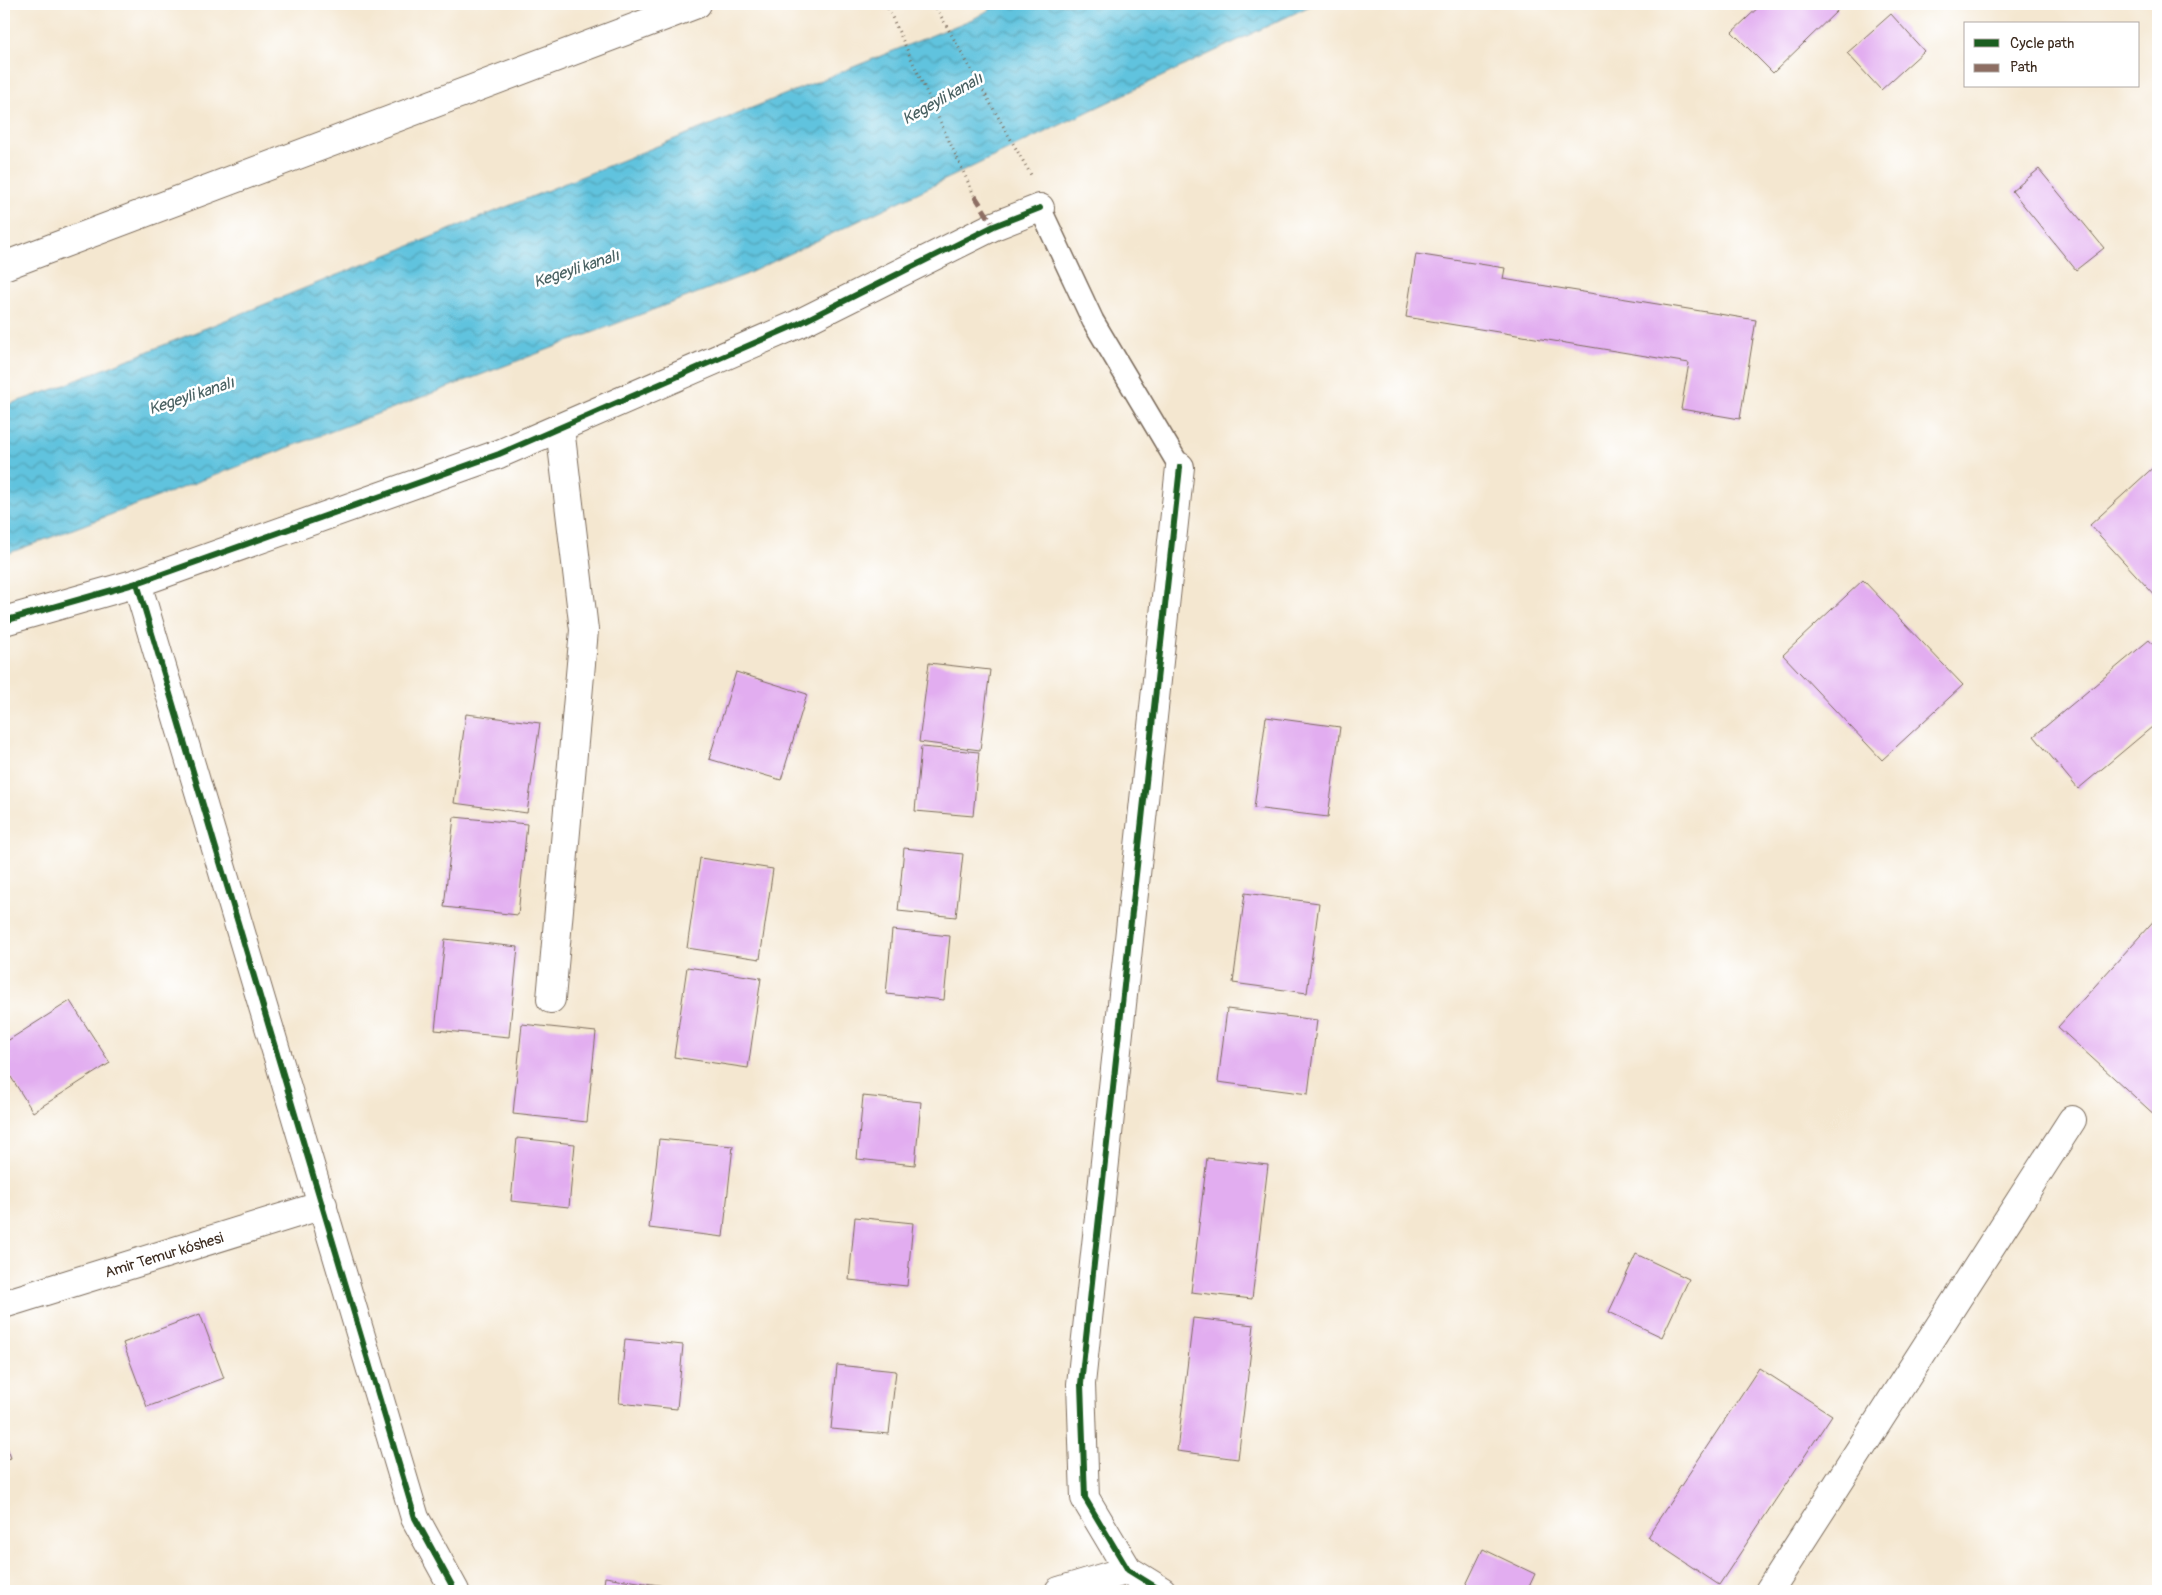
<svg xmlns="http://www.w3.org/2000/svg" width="2162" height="1595" font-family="Pangolin,sans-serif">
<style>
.water{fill:url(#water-waves);stroke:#4e767e}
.building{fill:#e2adf0}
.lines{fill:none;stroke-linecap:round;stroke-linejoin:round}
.lane-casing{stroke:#7c6c5c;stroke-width:24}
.street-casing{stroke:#7c6c5c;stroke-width:30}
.path{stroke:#7c6c5c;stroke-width:3;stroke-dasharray:1 4;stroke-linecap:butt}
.lane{stroke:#fff;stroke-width:21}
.street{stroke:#fff;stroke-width:28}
.quiet{stroke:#8d6e63;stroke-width:5;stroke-dasharray:10 5;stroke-linecap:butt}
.cycleway-casing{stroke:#fff;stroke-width:9}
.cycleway{stroke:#1b5e20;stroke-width:6}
.labels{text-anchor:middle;stroke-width:5;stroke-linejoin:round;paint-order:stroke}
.street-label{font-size:15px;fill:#3b2a1e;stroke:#fff}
.water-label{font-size:16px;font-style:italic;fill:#486061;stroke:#fff}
</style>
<defs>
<pattern id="water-waves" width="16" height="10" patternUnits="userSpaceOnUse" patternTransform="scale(1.25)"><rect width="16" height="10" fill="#60c3de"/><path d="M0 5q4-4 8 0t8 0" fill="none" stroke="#509fb3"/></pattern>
</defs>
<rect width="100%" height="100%" fill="#fff"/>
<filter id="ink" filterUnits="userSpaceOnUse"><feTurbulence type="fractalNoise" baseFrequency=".02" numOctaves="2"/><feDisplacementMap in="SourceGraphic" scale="10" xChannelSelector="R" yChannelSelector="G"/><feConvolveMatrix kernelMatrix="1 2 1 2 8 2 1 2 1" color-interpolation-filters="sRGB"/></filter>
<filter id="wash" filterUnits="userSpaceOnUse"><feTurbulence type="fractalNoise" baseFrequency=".0096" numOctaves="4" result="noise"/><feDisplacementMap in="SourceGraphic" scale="20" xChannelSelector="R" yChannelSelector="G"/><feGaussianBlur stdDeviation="1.12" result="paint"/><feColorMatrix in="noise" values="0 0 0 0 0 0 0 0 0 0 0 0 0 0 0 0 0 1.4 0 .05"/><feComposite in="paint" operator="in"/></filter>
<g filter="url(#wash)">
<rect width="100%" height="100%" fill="#f4e7d0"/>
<path class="water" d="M999,4h315l-569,271 -741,280v-149l53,-18 918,-370z"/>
<g id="blocks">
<g class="building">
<path d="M1762,4h71l5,6 -65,63 -41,-41z"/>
<path d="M1891,14l33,37 -43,39 -34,-37z"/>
<path d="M2039,169l65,79 -28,22 -64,-79z"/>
<path d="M1416,254l89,14 -2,11 253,41 -16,99 -59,-10 8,-46 -283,-46z"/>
<path d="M2158,463v136l-68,-74z"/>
<path d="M1863,580l100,105 -81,75 -99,-105z"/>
<path d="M2149,640l9,10v72l-80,67 -44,-53z"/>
<path d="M929,663l61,7 -10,80 -61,-8z"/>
<path d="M736,672l71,22 -26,86 -72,-21z"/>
<path d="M466,714l74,9 -13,90 -73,-10z"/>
<path d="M1266,717l74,10 -12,90 -74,-9z"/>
<path d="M921,747l58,5 -6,64 -58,-5z"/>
<path d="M454,817l73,7 -9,91 -74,-8z"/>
<path d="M904,848l59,6 -7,63 -58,-6z"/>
<path d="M700,858l73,11 -13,90 -73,-11z"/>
<path d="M1245,893l74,10 -12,90 -74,-10z"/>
<path d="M2158,916v202l-100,-91z"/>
<path d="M892,930l58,6 -6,64 -58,-6z"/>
<path d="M445,939l73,8 -9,90 -74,-7z"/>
<path d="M687,967l74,11 -13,90 -74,-11z"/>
<path d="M70,1001l40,62 -77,49 -29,-46v-23z"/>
<path d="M1227,1009l90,11 -9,74 -90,-12z"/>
<path d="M522,1024l74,8 -9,90 -74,-8z"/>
<path d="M863,1096l58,6 -6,63 -58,-6z"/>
<path d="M517,1138l58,6 -6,63 -58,-6z"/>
<path d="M659,1139l74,7 -10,91 -74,-9z"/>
<path d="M1207,1158l61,7 -16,134 -61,-7z"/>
<path d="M855,1217l58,6 -6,63 -58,-6z"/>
<path d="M1636,1254l53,25 -27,58 -53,-25z"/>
<path d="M200,1314l24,64 -77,29 -24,-64z"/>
<path d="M1193,1318l61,7 -16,134 -61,-8z"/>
<path d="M625,1339l58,6 -6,64 -58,-6z"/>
<path d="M837,1365l59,6 -7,63 -58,-5z"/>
<path d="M1759,1368l73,47 -113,170 -72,-48z"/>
<path d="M4,1439l7,19 -7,2z"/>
<path d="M1483,1549l52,25 -8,17h-64z"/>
<path d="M605,1577l87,13 -1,1h-88z"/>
</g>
</g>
</g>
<g filter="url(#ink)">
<use href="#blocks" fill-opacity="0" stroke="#7c6c5c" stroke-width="1"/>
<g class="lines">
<defs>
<path id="lane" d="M1040,208l53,113 87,146"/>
<g id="street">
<path d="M4,266l693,-262"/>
<path d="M137,583l278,935 40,73"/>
<path d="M4,621l133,-38 362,-129 299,-130 196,-98 46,-18"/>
<path d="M551,999l33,-369 -24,-202"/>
<path d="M4,1304l319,-99"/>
<path d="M1059,1591l69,-21"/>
<path d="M1162,1591l-34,-21 -43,-72 -4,-114 99,-917"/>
<path d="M1769,1591l303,-471"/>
</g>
</defs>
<use href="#lane" class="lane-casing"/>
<use href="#street" class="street-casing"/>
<g class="path">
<path d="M886,4l88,191"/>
<path d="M934,4l97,171"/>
</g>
<use href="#lane" class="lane"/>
<use href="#street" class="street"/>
<path class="quiet" d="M975,196l19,30"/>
<defs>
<g id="cycleway">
<path d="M137,583l278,935 40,73"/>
<path d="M4,621l133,-38 362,-129 299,-130 196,-98 46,-18"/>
<path d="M1162,1591l-34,-21 -43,-72 -4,-114 99,-917"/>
</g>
</defs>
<use href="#cycleway" class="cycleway-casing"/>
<use href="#cycleway" class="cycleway"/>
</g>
</g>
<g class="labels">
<g class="street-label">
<text transform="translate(164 1255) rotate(-17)" y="5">Amir Temur kóshesi</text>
</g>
<g class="water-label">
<text transform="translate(942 98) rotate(-29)" y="6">Kegeyli kanalı</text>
<text transform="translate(576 268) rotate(-18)" y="6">Kegeyli kanalı</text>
<text transform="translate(191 395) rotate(-18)" y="6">Kegeyli kanalı</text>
</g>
</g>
<rect width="2162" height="1595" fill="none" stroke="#fff" stroke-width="20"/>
<rect x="1964" y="22" width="175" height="65" fill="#ffffff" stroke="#b1aaa5"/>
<rect x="1974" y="39" width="25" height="8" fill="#1b5e20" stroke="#b1aaa5"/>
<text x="2010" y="48" font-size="15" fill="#3b2a1e">Cycle path</text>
<rect x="1974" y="64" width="25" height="8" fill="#8d6e63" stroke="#b1aaa5"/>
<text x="2010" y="72" font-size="15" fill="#3b2a1e">Path</text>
</svg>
